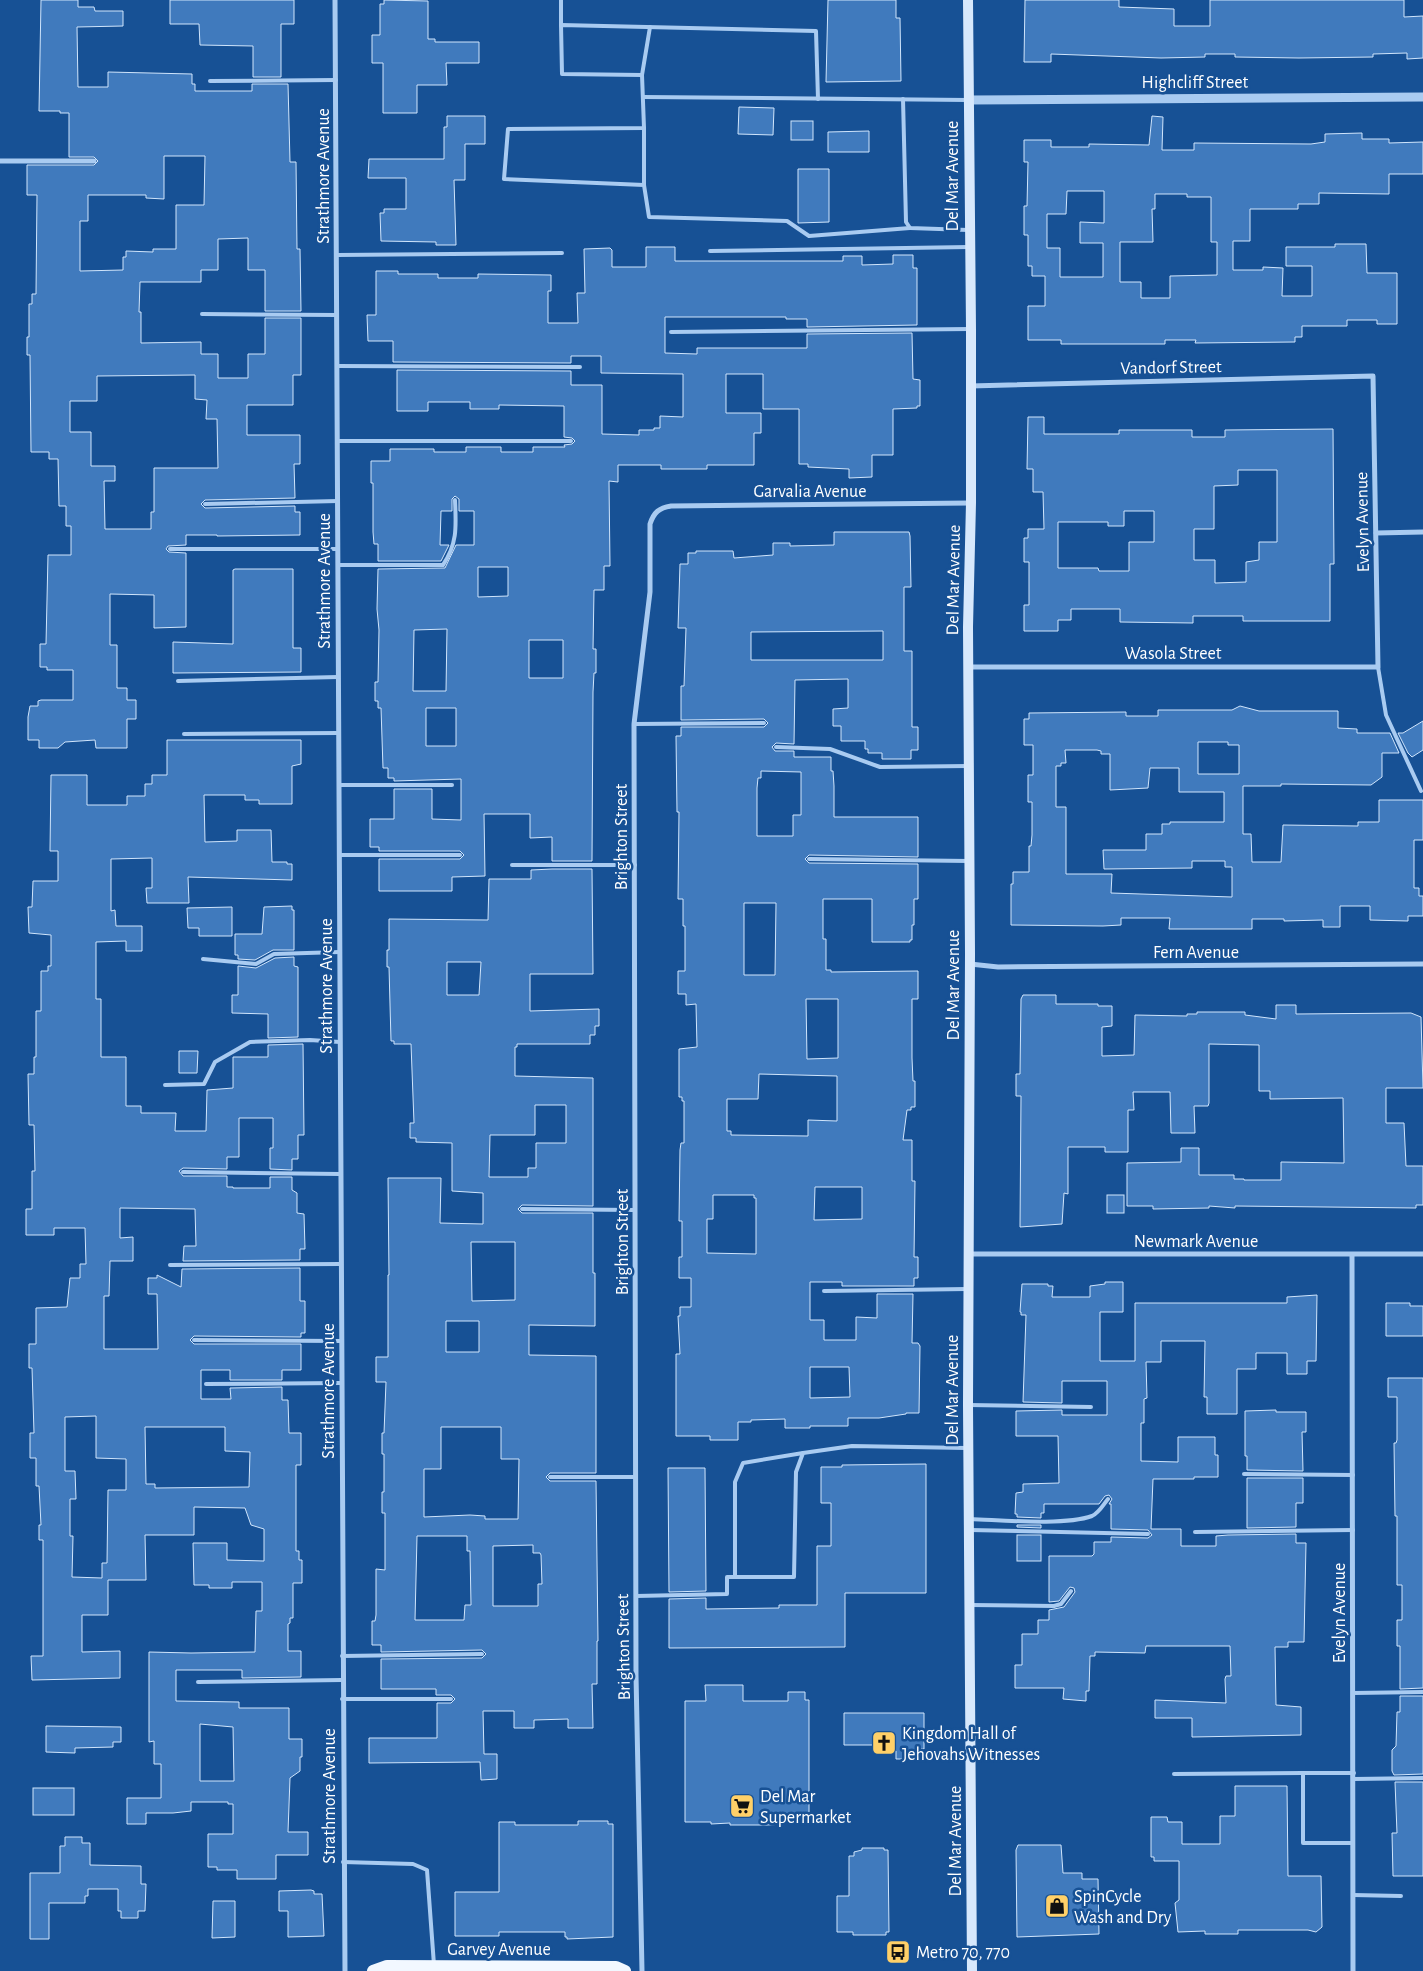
<svg xmlns="http://www.w3.org/2000/svg" width="1423" height="1971" font-family="'Alegreya Sans',sans-serif">
<style>
.building{fill:#407abd;stroke:#d0e5fc;fill-rule:evenodd}
.lines{fill:none;stroke-linecap:round;stroke-linejoin:round}
.service{stroke:#a9cbf1;stroke-width:4}
.minor{stroke:#a9cbf1;stroke-width:5}
.tertiary{stroke:#a9cbf1;stroke-width:9}
.secondary{stroke:#d7e8fc;stroke-width:10}
.primary{stroke:#f2f8ff;stroke-width:12}
.labels{text-anchor:middle;stroke-width:5;stroke-linejoin:round;paint-order:stroke}
.street-label{font-size:18px;fill:#fff;stroke:#175195}
.poi-label{font-size:18px;fill:#fff;stroke:#175195;text-anchor:start}
</style>
<rect width="100%" height="100%" fill="#175195"/>
<g class="building">
<path d="M41,0h37v7h16l1,4h28v15l-46,1 1,60h30v-15l84,2v10h3v7h57v-7h36l2,78h6l1,87h3l1,62h-36v-41h-17v-32l-30,1v31h-17v12h-61l-1,30h2v31l60,-1v12h17v24h30v-24h17v-36h36v57h-8v30h-46v30h53v29h-6l1,34 -90,2 -4,4 4,4 90,-2v6h5v23l-83,1v-1h-31v10l-18,1 -2,3 3,3 17,1v74l-32,1v-33l-44,-1v51h7v43h10v12h9v19h-9v29h-31l-1,-8 -30,2 -7,6h-19v-8h-11v-23l2,-11h8v-5l3,-1h32v-30h-26v-3h-7v-23h6l2,-89h23v-29h-5v-20h-7l-1,-47h-9v-7h-18l-1,-97h-3v-18h2v-33h3v-10h4l1,-99h-10v-30h67l4,-4 -4,-4h-25v-44h-9v-2h-21zM164,156h41l-1,49h-28v44h-23v3l-27,-1v6h-3v13l-43,1v-50h8v-26h58v3l18,1zM195,375v24l12,1 -1,19h11l1,49h-64v44h-3v17h-46l-1,-48h11v-15h-24v-34h-21v-31h27v-25z"/>
<path d="M170,0h124v24h-13v53h-28v-31l-53,-1 -1,-21h-29z"/>
<path d="M384,0l44,1v38h7v3h44v21h-33l1,22h-30v28h-34v-50h-11v-28h8v-31h4z"/>
<path d="M828,0h68v18h4l1,63 -75,1z"/>
<path d="M1025,0h94v7l55,2v17h36v-26h194v17l19,-1v42l-16,1v-6l-34,1v3l-74,1 -64,-1v-3h-30v3l-44,1 -110,-4v8h-27z"/>
<path d="M739,107l35,1 -1,27 -35,-1z"/>
<path d="M447,116h38v28h-20v36h-11l2,65h-20v-3l-55,-1 -1,-28h4v-4h22v-31h-38l1,-19h75v-32h3z"/>
<path d="M1152,116l11,1 -1,33h32v-7l117,1 14,-2v-8l37,-1v6h27v4l34,-1v32h-34v20l-70,-1v11h-21v5h-48v32h-17v29h30v-3l20,1 -1,28h30v-30h-26v-19h49v-3h31l1,29h30v51h-20v-4h-30v6h-45v11h-7v5l-100,1 1,-3h-31v4h-104v-4h-33v-34h17v-30h-13v-10h-4v-31h-4v-29h3l1,-44h-4v-22h27v7h38v-3l60,1zM1067,191h37v32l-24,-1v21h23v34h-43v-29h-13v-34h19zM1155,194h32v3h24v45h6v33l-47,1v22h-29v-16h-21v-40h33l-1,-33h3z"/>
<rect x="791" y="121" width="22" height="19"/>
<path d="M869,131v21h-41v-20z"/>
<path d="M798,169h31v53l-31,1z"/>
<path d="M646,247h29v14h168v-5h19v9l31,-1v-9h20v13h4v57l-110,2v-8h-21v-2h-121v36l32,1v-6h110v-14l105,-1 1,46 7,1v26h-3v2l-24,1v46h-21v22l-23,1v-9l-41,-2v-3h-9v-55h-36v-35h-37v39h35v20h-7v32h-47v4h-46v-4h-43v17l-9,-1 1,85h-6v24h-10l-1,59h3v24h-2l-1,19 -1,169h-40v-24l-22,1v-24h-46l1,62 -33,1v14h-73v-32h81l4,-4 -4,-4h-81v-4h-9v-28h24v-30h38v30l29,1v-41l-67,2v-3h-6v-10h-5l-2,-60h-3v-7h-3v-19h3l1,-52 -2,-21 1,-40 67,-1 11,-23h18v-34h-15v-12l-4,-3 -3,3v12h-11l-1,34h9l-8,16h-63v-17h-4l-1,-12v-49h-2v-22h19v-12h44v3h32v-5h35v5h32v-5h32l-1,-2 8,-1 3,-3 -3,-3 -8,-1v-31l-65,-1v4h-29v-7h-42v9h-31v-41l174,1v14h31v49l37,1v-5h15v-2h6v-12l23,1v-43l-82,-1v-17h-30v7l-178,-1v-21h-25l-1,-26h9v-44h22v3h40v4h40v-4l73,1v16h-3v32h30l-1,-30h8l-1,-44 26,-1 2,2v17h34zM478,567h30v29l-30,1zM447,629l-1,62h-33l1,-61zM529,640h34v38h-34zM426,708h30v38h-30z"/>
<path d="M1028,417h16v17h75v-4h73v7h33v-7l108,-1 1,135h-4v57h-87v-5h-50v7l-73,-1v-13h-49v11h-13v11h-34v-26h5v-43h-5v-24h4v-9h16l-1,-37h-10v-23h-6zM1238,470h39v72h-18v18l-13,2v20l-31,1v-23h-21v-31h20v-43l24,-1zM1124,511h30v31h-25v29h-30l-1,-3h-40v-46h50v4h16z"/>
<path d="M834,532h75l1,4 1,51h-7v64h8v76h6v23h-7v9h-29v-6h-14v-4h-3v-8h-24v-15h-8v-17l15,-1v-29l-53,1 -1,64 -18,-1 -4,4 3,4h19v6h37v14h2l1,15v31h84v40l-109,-2 -4,4 4,4 109,1v35h-4v26h-2v15h-2v2h-38v-43h-49v40h3v31h5v2l87,-1v28h-6v59l1,23h2v26h-4v3h-4l-4,30h9v41h3l-1,76h4v21h-4v8h-72v-4h-32v38h14v20h32v-23l21,1v-24h36l-1,49h6l2,3 -1,67h-13v1l-27,4h-31v8h-38v2h-25v-9l-34,1v2h-13v18h-28v-4h-34v-82h4l-2,-38h2v-9h11v-29h-12v-21h3v-36h-3l1,-71 1,-7h3v-42h-2v-4h-3v-48l18,-2 -1,-43 -10,1v-11h-8v-23h7v-45h-2v-27h-5l1,-87h-2l-1,-76h5v-9h83l4,-4 -4,-4 -83,1v-34h3l2,-58h-8l2,-64h8v-11h8v-2h37l1,7 39,-3v-12h17v3l44,-1zM883,631v29h-132v-28zM761,771l40,1v43h-8v21h-36v-48l1,-10h3zM744,903h32l-1,72h-31zM806,999h32v59l-31,1zM759,1074l78,2v45l-29,-1v16l-77,-1v-4h-4v-32h31zM815,1187h47v32l-48,1zM713,1195h41v3h2v56l-49,-1v-34h6zM810,1367h39l1,30 -40,1z"/>
<path d="M235,569h58v79h8v24l-128,1v-31l60,2v-74z"/>
<path d="M1240,706l19,5h79v17l19,1v4h33l9,20h-17v24l-11,8 -90,-1v2h-38v48h8l1,28h29l2,-37 75,1v-4h21v-22h44v40h-9v48h5v8h4v20h-15v5l-38,-1v-14h-30v21h-17v-7l-39,1v-2h-32v10h-83l1,-11h-49v7l-18,1 -92,-1v-41h2v-12h16v-26h2l1,-11v-33h-4v-27h5v-30h-9v-26h5v-6l97,-1v4h32v-6h74zM1198,742h30v3h11v29h-41zM1065,750h32l4,1v3h9v36l38,-2 2,-20h29v24h45v30h-54v2h-8v10h-16v16h-43l1,19 88,-1v-7h33v6h7v30l-121,-4 1,-19h-46v-67h-10v-41h5v-3h5z"/>
<path d="M1423,721v29l-11,7 -4,-4 -10,-20h5z"/>
<path d="M167,740h134v24l-9,2v38h-33v-4h-14v-5h-41l1,47 32,-1v-11h34l1,32h15v2h5v16l-104,-3 1,26h-42l-1,-15h6v-30l-41,1v52l4,-1 1,16h26v25h-16v-10l-30,1v57h5v58h25v49h15v7h35l-1,18h31l1,-41 26,-2v-31h35v-12l35,-1 1,91h-6v24h-6v11l-22,-1v-21h3v-30h-34v39h-12v12l-44,-1 -4,3 4,5h44v11h6v1h37v-11h22v13l5,3v20l7,1 1,35h-5v11l-117,1 1,-15h12l-1,-37 -75,-1v30l13,-1v24h-23l-1,35h-5v53h54l-1,-55h-9v-16h9v-3l24,12 1,-18 118,-1v33h5v32h-4v4l-107,-1 -4,4 4,4h107v26h-19v10h-52v-10h-29v29h30l-1,-11 52,-1v13h6l1,33h12v32h-5v86h3v9h3v23h-9v35h-3v5l-2,1v27h13v26l-59,1v-8h-66v31l63,1v6h50v31h13v18h-2v14l-10,7 -2,54h20v23h-32v24h-39v-9h-20v-3h-9v-33h25v-30h-5v-2h-37v9l-18,2h-27v11h-19v-26h34v-34h-7v-23l-5,1v-90l42,1 64,-1 1,-41h6v-29h-30v6h-23v-3h-15l-1,-42h34v17l37,1v-32l-13,-4 -6,-17 -51,-1v28h-49l1,45h-38v35h-26v37l38,-1v27l-88,2 -1,-24h12v-116h-4v-15h2l-2,-39h-3v-28h-6v-25h4l-2,-65h-3v-24h7v-36l31,-1 3,-29h10v-14h6l-1,-36h-31v7h-28v-26h6v-38h3l-1,-46h-5l-1,-51h6v-17h2v-46h5v-40h7v-5h3v-31l-22,-2 -1,-26h4l1,-26h25v-30h-8l1,-76h36v30h40v-9h18v-12h7v-9h15zM96,1416v42l30,1v31h-18l-1,73h-5v15l-30,-1 1,-41h-3v-37h6l-1,-28h-10v-54zM145,1427h80v24l25,1 -1,35 -94,1v-4h-9zM200,1724l33,3 1,54h-34z"/>
<path d="M552,869h40l1,105h-63v37l69,-2v17h-4v9h-5v9h-73v3h-2v29l78,2v128l-71,-1 -4,4 4,4h71v60h2v53l-66,-1v30l67,1v117h-46l-4,4 4,4h46l2,160h-1v43h-5l1,44h-25v-9l-34,1v8h-20v-17h-31l1,43h13v25l-16,1 -1,-18 -111,1v-25h68v-35h14l4,-4 -4,-4h-15v-6h-55v-30l101,-1 4,-4 -4,-4 -101,2v-7h-9v-24h3l1,-6v-46l9,1v-57h-3v-21h2v-38h-2v-21h2l2,-51h-10v-25h12v-82h1l-1,-97h53l-1,45 43,1v-31l-31,-2v-48l-36,-1v-4h-6v-15h4l-3,-79h-17v-3h-3l-2,-74h-2v-17h2v-31l99,1 1,-41h42v-9zM447,962h34l-2,33h-32zM535,1105h31v38h-30v25h-8v9h-39l1,-42h45zM471,1242h44v58l-43,1zM446,1321h33v31h-33zM441,1427h60v32h18l-1,60h-33v-3l-15,-1 -46,2v-48h17zM417,1536h50v15h3l1,54h-6l-1,15h-49zM533,1545v8h7l1,2 1,29h-4v22h-45v-60z"/>
<path d="M292,906v4h2v40h-21l-18,10 -17,-1v-4h-3v-21h27l2,-27z"/>
<path d="M232,907v29h-33v-8h-11l-1,-20z"/>
<path d="M294,957v9l4,1v70l-30,1v-24l-36,-1v-18h6v-29l18,2 19,-10z"/>
<path d="M1023,995h33v9h42v2h14v20l-10,1v29l32,-1 1,-40 52,1v-2h10v-2h48v3l31,4v-14h20v9l115,-1 10,4 2,71h-37v35h18l2,43h17v39h-7v3l-181,-2v2l-26,-2v2l-56,1v-3h-26v-43l54,-1v-14h18v27h35v4h10v1h37v-18l63,1 -1,-65 -73,1v-8h-11v-46l-50,-1v59l-1,3h-14l1,27h-24l-1,-41h-37l1,18h-6v42h-23v-5h-37v47l-4,-1 -2,31 -42,3 1,-131h-5v-22h4l1,-75z"/>
<path d="M179,1051h19l-1,22h-18z"/>
<rect x="1107" y="1195" width="17" height="18"/>
<path d="M1105,1282h18v30h-23v49h35v-58h152v-6l30,-2 -1,66h-9v13h-20v-21h-31v16h-19v45h-30v-17h-3l1,-56h-44v21h-15l1,36 -3,1v24h-3v38l37,1v-25h37v18h3v22h-24v2h-41l-2,50h30v17h35v-10l12,-1 68,-1v9h10l-2,99h-16v5h-13l1,58 25,2v28l-109,2v-19h-37v-18l71,3 -1,-24 1,-3h5l-1,-30h-84l-1,7 -50,-1v4h-5l-1,35h-3v10l-23,-2 1,-11h-49v-23h7v-31h16v-14h11v-10l15,-3 11,-15 -1,-4 -4,-1 -11,14 -10,1v-46h43l2,-2v-12h17v-5l37,1 4,-3 -4,-5 -37,-1v-25h-2l3,-5 -3,-4 -4,1 -6,8h-55v9h-3v5l-24,-1v-3h-2l1,-21 7,-1v-8l36,-1 -1,-47h-42v-25l46,-1v5h45v-34h-45v22l-39,-1 3,-87h-5v-3h-1l2,-28h26v2h5l-1,11h38v-11l15,-2z"/>
<path d="M1386,1303h24v3h13v30h-37z"/>
<path d="M1388,1378h35v310l-23,1v-43h-3v-26h5v-35h-5v-69h-2l-1,-73h2l1,-3v-43h-9z"/>
<path d="M1276,1410v2h30v20h-4l1,39 -56,-1v-14h-2v-45z"/>
<path d="M926,1464v129h-81v54l-176,1v-49l37,-1v11l73,-1v-3h38v-59h14v-43h-10v-36h21v-2z"/>
<path d="M668,1468h37l1,123 -37,1z"/>
<path d="M1247,1478h56v25h-7v24l-49,1z"/>
<path d="M1017,1525h24v3l-24,-1z"/>
<rect x="1017" y="1535" width="24" height="26"/>
<path d="M705,1685h38v16h45v-9h17v8h4v119h-26l1,5 -17,1h-37v-2l-19,1v-2h-26v-121h21z"/>
<path d="M1400,1696h23v78l-29,1 -2,-4v-21l4,-4 1,-34h3z"/>
<path d="M844,1713h80v36h-3v8h-5v2h-20v-8h-17v-6h-35z"/>
<path d="M46,1726l75,1v15h-8v5l-38,1v5l-29,-1z"/>
<path d="M1395,1782h28v94h-30l-1,-43h5z"/>
<path d="M1235,1786h52l1,90h33l1,51 -6,5 -8,-2h-70v4h-33v-3l-27,1 -3,-29 4,-3v-39h-25v-4h-3v-40h16l1,5h14v22h38v-28h15z"/>
<rect x="33" y="1788" width="41" height="27"/>
<path d="M578,1821h30v3h5v113l-46,2v-2h-2v-5h-66v4h-44v-44h44v-70h16v3h63z"/>
<path d="M65,1837h17v6h8v22l51,1v18h5l-1,27h-7v7h-17v-7h-3v-22h-30v7h-3v7h-36v36h-19v-66h30v-27h5z"/>
<path d="M1018,1845h43l2,28h19v6h16l1,55 -82,3 -1,-87z"/>
<path d="M862,1848h22v2h4l1,82h-3v3h-33v-3h-16v-36h12v-40h5v-4l8,-2z"/>
<path d="M311,1890l3,1v3h8l2,42 -36,1v-26h-9v-20z"/>
<path d="M213,1901h22v36l-23,1z"/>
</g>
<g class="lines">
<g class="service">
<path d="M561,0v25"/>
<path d="M642,75l8,-48"/>
<path d="M210,81l126,-1"/>
<path d="M643,97l325,3"/>
<path d="M818,99l-2,-68 -255,-6 1,49 80,1 2,53 -136,1 -4,50 140,6 5,32 138,4 22,15 101,-8"/>
<path d="M903,99l3,123 4,6 58,2"/>
<path d="M644,128v57"/>
<path d="M710,251l259,-4"/>
<path d="M337,255l225,-2"/>
<path d="M202,314l135,1"/>
<path d="M671,332l300,-3"/>
<path d="M337,366l243,1"/>
<path d="M337,441h234"/>
<path d="M205,504l133,-3"/>
<path d="M170,549h168"/>
<path d="M338,565h105c15,-22 13,-40 12,-65"/>
<path d="M1378,667l8,48 35,76"/>
<path d="M178,681l160,-4"/>
<path d="M634,724l130,-1"/>
<path d="M184,734l155,-1"/>
<path d="M776,747l54,2 50,18 88,-1"/>
<path d="M339,785h113"/>
<path d="M339,855h121"/>
<path d="M809,859l160,2"/>
<path d="M512,865h123"/>
<path d="M203,959l53,5 18,-10 66,-2"/>
<path d="M165,1085l39,-1 11,-22 35,-20 60,-2 30,2"/>
<path d="M183,1172l157,2"/>
<path d="M522,1209l113,1"/>
<path d="M170,1265l171,-1"/>
<path d="M824,1291l143,-2"/>
<path d="M194,1340l147,1"/>
<path d="M206,1384l135,-1"/>
<path d="M968,1405l123,2"/>
<path d="M1244,1474l109,1"/>
<path d="M550,1477h86"/>
<path d="M970,1519c32,1 94,7 122,-3 7,-3 11,-11 16,-17"/>
<path d="M970,1530l178,4"/>
<path d="M1195,1532l158,-2"/>
<path d="M735,1577v-95l8,-19 60,-10"/>
<path d="M636,1596l91,-2v-17h67l2,-105 7,-19 49,-7 114,2"/>
<path d="M970,1605l84,1 7,-2 10,-13"/>
<path d="M342,1656l140,-2"/>
<path d="M198,1682l144,-2"/>
<path d="M1353,1693l70,-1"/>
<path d="M342,1699h109"/>
<path d="M1174,1774l129,-1"/>
<path d="M1354,1779l69,-1"/>
<path d="M1353,1843h-50v-70h51"/>
<path d="M343,1862l70,2 14,6 7,95"/>
<path d="M1353,1895l48,1"/>
</g>
<g class="minor">
<path d="M335,0l10,1971"/>
<path d="M0,161h94"/>
<path d="M1376,533l47,-1"/>
<path d="M969,667h409l-5,-291 -403,10"/>
<path d="M970,964l28,3 425,-3"/>
<path d="M969,1254h454"/>
<path d="M1352,1255l1,716"/>
<path d="M642,1971l-6,-296 -2,-951 16,-132v-68c4,-12 9,-16 21,-18l300,-3"/>
</g>
<path class="tertiary" d="M968,100l455,-3"/>
<path class="secondary" d="M968,0l3,329v174l-3,124 2,327 -2,451 4,566"/>
<path class="primary" d="M373,1971l14,-5 229,1 9,4"/>
</g>
<defs>
<symbol id="church-square" viewBox="-11 -11 22 22"><rect x="-9" y="-9" width="18" height="18" rx="4" fill="#ffd068" stroke="#175195"/><path d="M-1.2-6h2.4v3.5h3.3v2.4h-3.3V6h-2.4V-.1h-3.3v-2.4h3.3Z" fill="#111"/></symbol>
<symbol id="supermarket-square" viewBox="-11 -11 22 22"><rect x="-9" y="-9" width="18" height="18" rx="4" fill="#ffd068" stroke="#175195"/><path d="M-6-5.5h2.5l.6 2H6L4.5 2H-2.5L-4.4-4H-6ZM-1.5 3.2a1.3 1.3 0 1 0 .1 0ZM3 3.2a1.3 1.3 0 1 0 .1 0Z" fill="#111"/></symbol>
<symbol id="shop-square" viewBox="-11 -11 22 22"><rect x="-9" y="-9" width="18" height="18" rx="4" fill="#ffd068" stroke="#175195"/><path d="M-5-2.5h2.3a2.7 3.5 0 0 1 5.4 0H5L5.5 6h-11ZM-1.5-2.5h3a1.5 2.3 0 0 0-3 0Z" fill="#111"/></symbol>
<symbol id="bus-square" viewBox="-11 -11 22 22"><rect x="-9" y="-9" width="18" height="18" rx="4" fill="#ffd068" stroke="#175195"/><path d="M-5-6H5V4H4V6H2V4H-2V6H-4V4H-5ZM-3.5-4V0h7V-4ZM-3.5 1.2v1.5H-2V1.2ZM2 1.2v1.5H3.5V1.2Z" fill="#111"/></symbol>
</defs>
<g fill-rule="evenodd">
<use href="#church-square" x="870" y="1729" width="28" height="28"/>
<use href="#supermarket-square" x="728" y="1792" width="28" height="28"/>
<use href="#shop-square" x="1043" y="1892" width="28" height="28"/>
<use href="#bus-square" x="884" y="1938" width="28" height="28"/>
</g>
<g class="labels">
<g class="street-label">
<text x="1195" y="88">Highcliff Street</text>
<text transform="translate(323 176) rotate(-90)" y="6">Strathmore Avenue</text>
<text transform="translate(952 176) rotate(-90)" y="6">Del Mar Avenue</text>
<text transform="translate(1171 367) rotate(-1)" y="6">Vandorf Street</text>
<text x="810" y="497">Garvalia Avenue</text>
<text transform="translate(1362 522) rotate(-91)" y="6">Evelyn Avenue</text>
<text transform="translate(953 580) rotate(-89)" y="6">Del Mar Avenue</text>
<text transform="translate(324 581) rotate(-90)" y="6">Strathmore Avenue</text>
<text x="1173" y="659">Wasola Street</text>
<text transform="translate(621 837) rotate(-90)" y="6">Brighton Street</text>
<text x="1196" y="958">Fern Avenue</text>
<text transform="translate(953 985) rotate(-90)" y="6">Del Mar Avenue</text>
<text transform="translate(326 986) rotate(-90)" y="6">Strathmore Avenue</text>
<text x="1196" y="1247">Newmark Avenue</text>
<text transform="translate(622 1242) rotate(-90)" y="6">Brighton Street</text>
<text transform="translate(952 1390) rotate(-90)" y="6">Del Mar Avenue</text>
<text transform="translate(328 1391) rotate(-90)" y="6">Strathmore Avenue</text>
<text transform="translate(1339 1613) rotate(-90)" y="6">Evelyn Avenue</text>
<text transform="translate(623 1647) rotate(-91)" y="6">Brighton Street</text>
<text transform="translate(329 1796) rotate(-90)" y="6">Strathmore Avenue</text>
<text transform="translate(955 1841) rotate(-90)" y="6">Del Mar Avenue</text>
<text x="499" y="1955">Garvey Avenue</text>
</g>
<g class="poi-label">
<text x="902" y="1739">Kingdom Hall of<tspan x="902" dy="21">Jehovahs Witnesses</tspan></text>
<text x="760" y="1802">Del Mar<tspan x="760" dy="21">Supermarket</tspan></text>
<text x="1074" y="1902">SpinCycle<tspan x="1074" dy="21">Wash and Dry</tspan></text>
<text x="916" y="1958">Metro 70, 770</text>
</g>
</g>
</svg>
